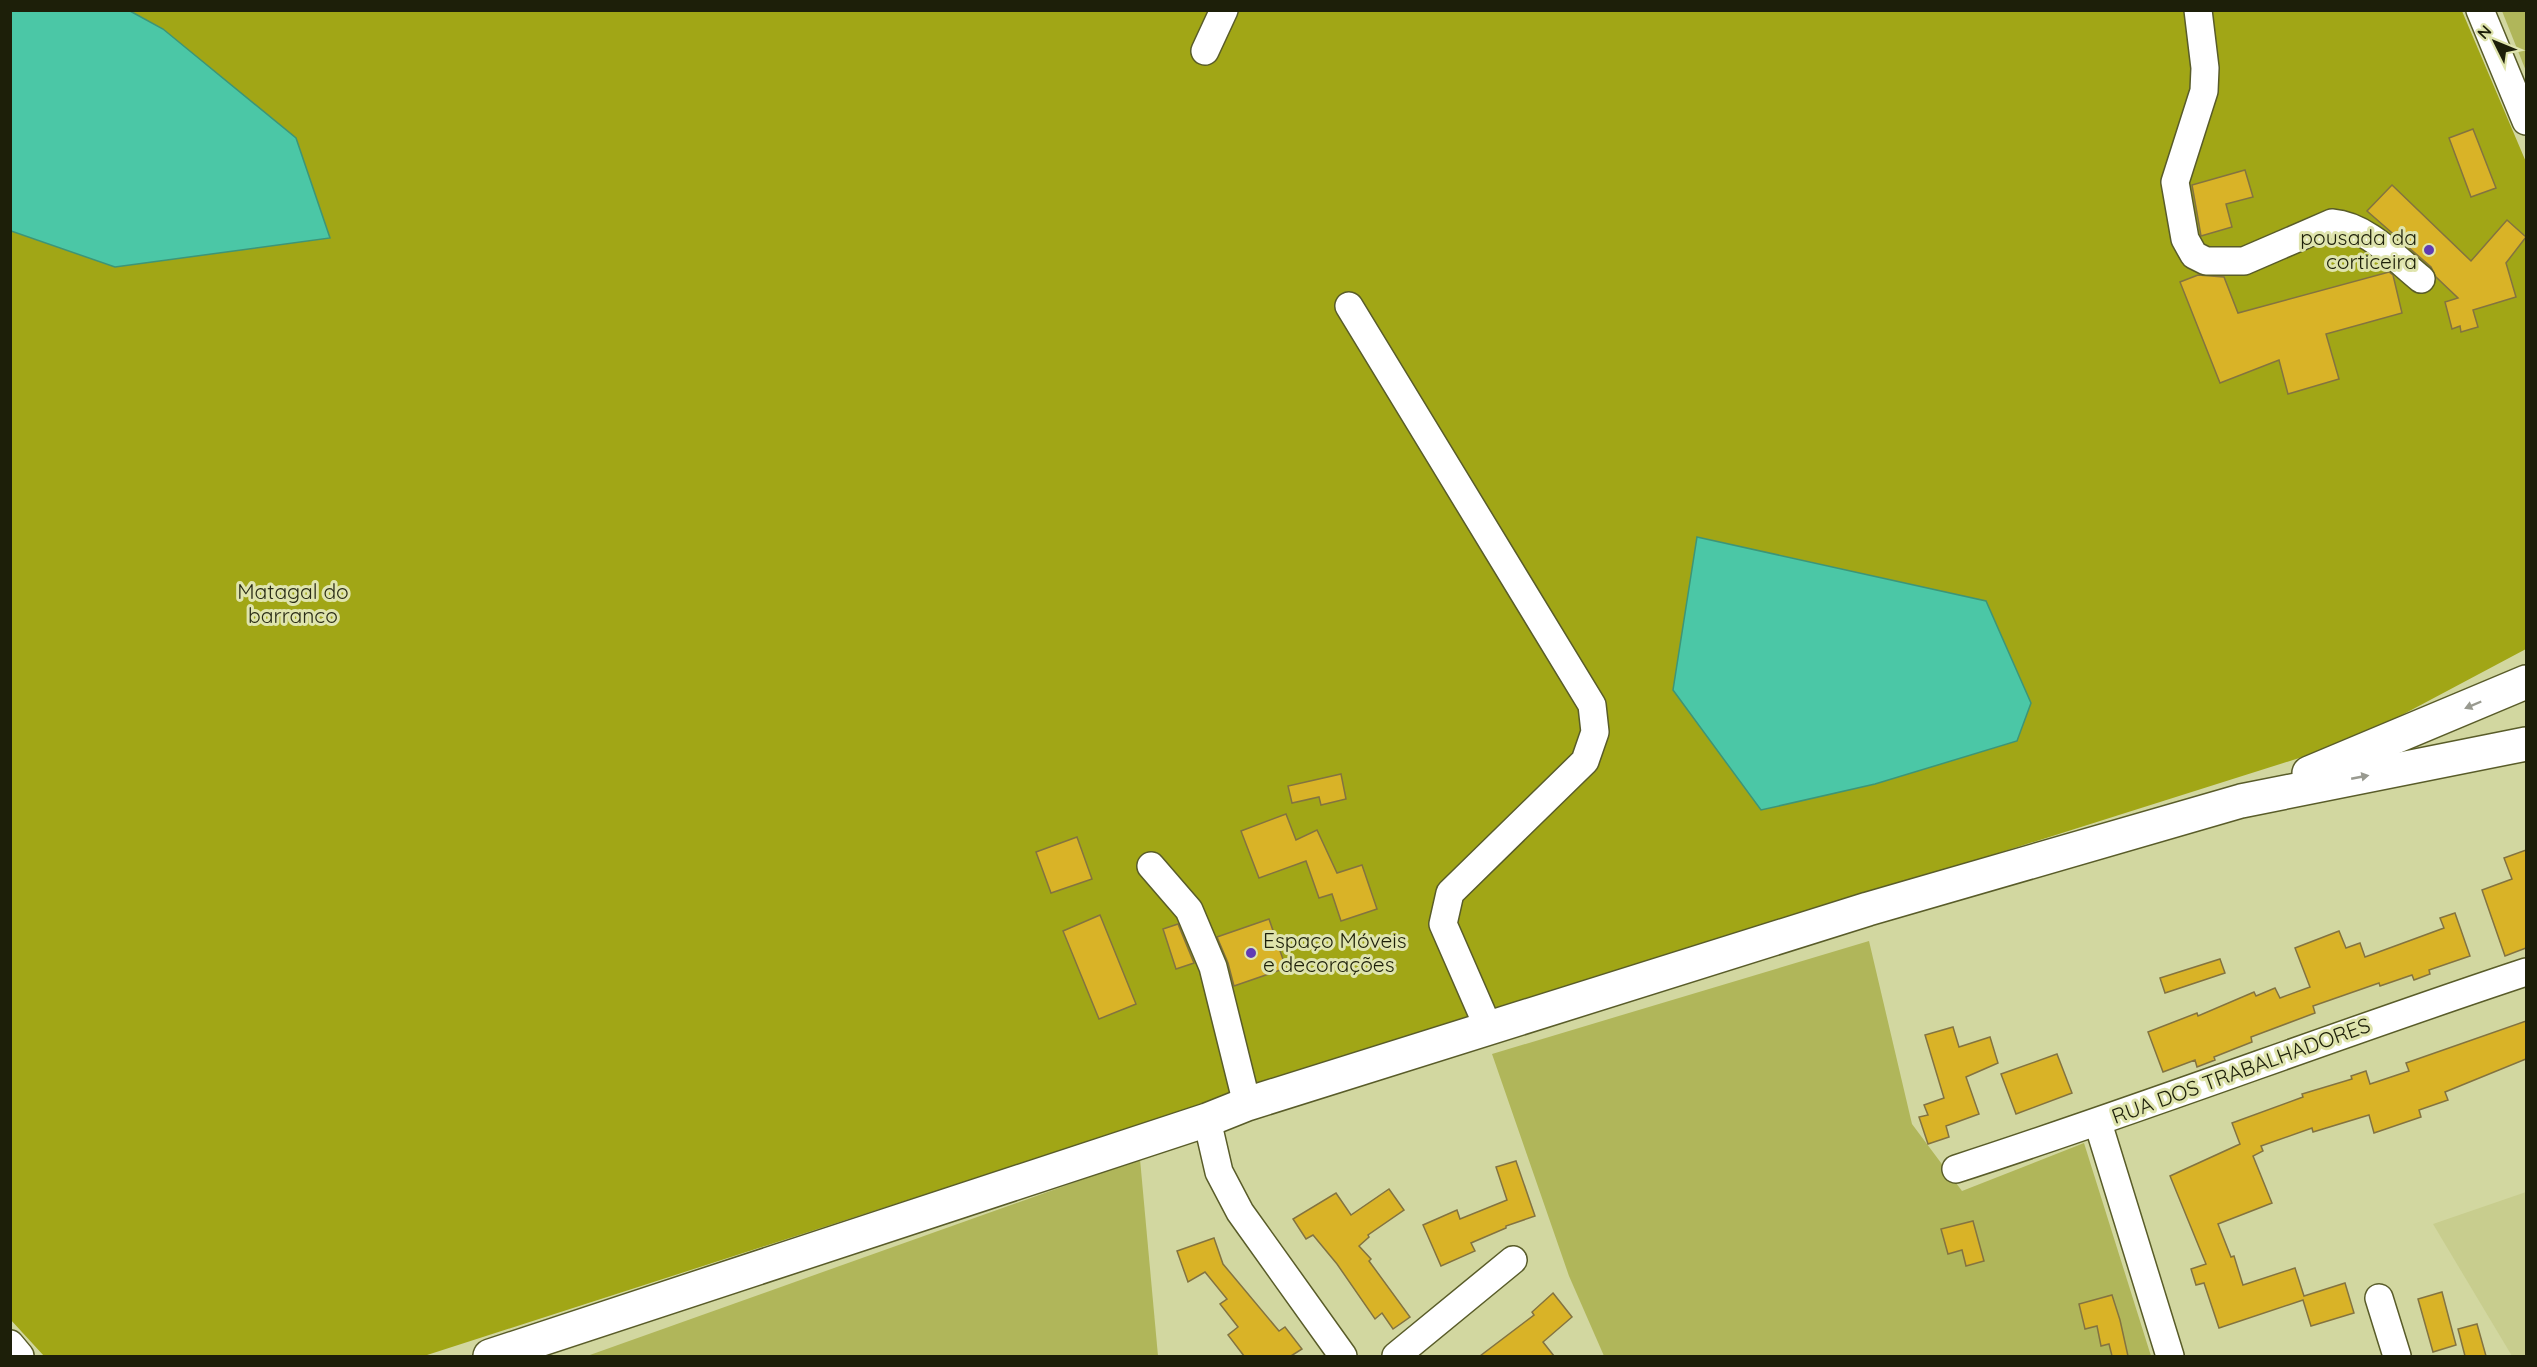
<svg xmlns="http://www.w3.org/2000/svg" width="2537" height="1367" font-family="Quicksand,sans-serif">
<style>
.built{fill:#c8cd8e}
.green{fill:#b0b65a}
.forest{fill:#a1a616}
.water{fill:#4bc7a6;stroke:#3d9577;stroke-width:1.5}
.building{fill:#d9b327;stroke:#837340;stroke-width:1.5}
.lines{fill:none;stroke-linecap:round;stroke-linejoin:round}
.minor-casing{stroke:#595c29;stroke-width:30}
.highway-casing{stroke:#595c29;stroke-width:36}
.minor{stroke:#fff;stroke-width:27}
.highway{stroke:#fff;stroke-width:33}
.oneway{fill:#999a90}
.poi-dot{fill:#603bb3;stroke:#dfe4ad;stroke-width:2}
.labels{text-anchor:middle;stroke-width:6;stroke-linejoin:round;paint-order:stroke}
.poi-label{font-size:21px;fill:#1d1f09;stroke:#dfe4ad;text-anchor:end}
.park-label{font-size:21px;fill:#2a2c16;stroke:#dfe4ad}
.street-label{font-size:21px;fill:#1d1f09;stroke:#dfe4ad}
</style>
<rect width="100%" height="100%" fill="#d2d7a0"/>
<path class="built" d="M2526,1192v164h-14l-79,-132z"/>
<g class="green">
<path d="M2502,11h24v60z"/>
<path d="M1869,941l43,183 50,67 122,-48 67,213h-547l-35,-80 -77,-222z"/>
<path d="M1140,1159l18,197h-571z"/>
</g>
<path class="forest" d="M10,11h2452l64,151v487l-173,92 -1073,339 -856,276h-380l-34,-37z"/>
<g class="water">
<path d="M130,11l33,18 133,109 34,100 -215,29 -104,-36v-220z"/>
<path d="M1697,537l289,64 45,102 -14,38 -142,43 -114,26 -88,-120z"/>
</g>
<g class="building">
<path d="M2473,129l23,59 -25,9 -22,-59z"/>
<path d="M2245,170l8,27 -27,7 6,23 -31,9 -9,-51z"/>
<path d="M2392,185l79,76 36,-41 19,17 -20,26 10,34 -43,13 5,17 -17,5 -1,-6 -8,3 -7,-27 13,-4 -22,-21 -5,-10 -64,-56z"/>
<path d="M2389,272l4,3 9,38 -76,21 13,45 -51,15 -9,-34 -59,23 -40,-101 18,-7 26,2 14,36z"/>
<path d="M1341,774l5,25 -25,6 -2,-8 -27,6 -4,-17z"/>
<path d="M1286,814l10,26 21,-10 20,43 25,-8 15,44 -36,12 -9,-27 -13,4 -13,-37 -47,17 -18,-47z"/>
<path d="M1077,837l15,42 -41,14 -15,-41z"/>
<path d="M2526,850v98l-21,8 -23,-66 30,-11 -8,-21z"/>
<path d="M2455,913l15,43 -41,14 1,4 -16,6 -2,-5 -32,11 -1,-3 -66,23 2,7 -64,24 1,5 -38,15 1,3 -18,7 -2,-7 -32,12 -15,-40 49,-19 1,3 56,-24 2,4 19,-8 5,10 30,-11 -15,-39 44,-17 7,17 14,-5 5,14 79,-29 -4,-10z"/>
<path d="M1100,915l36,89 -37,15 -36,-88z"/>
<path d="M1269,919l17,49 -52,18 -6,-23 -11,-26z"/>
<path d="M1178,924l16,39 -18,6 -13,-40z"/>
<path d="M2220,959l5,14 -60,20 -5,-15z"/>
<path d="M2526,1021v38l-81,33 3,8 -29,10 2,7 -47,16 -5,-18 -56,17 -1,-4 -51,18 2,5 -10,5 19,47 -54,21 13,33 3,-1 9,29 52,-17 9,28 41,-13 9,30 -43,13 -8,-26 -84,28 -15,-45 -8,2 -5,-16 15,-5 -36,-88 70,-32 -8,-21 71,-26 -1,-3 50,-15 -1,-3 15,-5 4,13 39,-13 -3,-8z"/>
<path d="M1953,1027l6,20 31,-10 8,26 -32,14 13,37 -33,12 3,11 -21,7 -9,-27 9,-2 -4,-10 20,-7 -19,-63z"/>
<path d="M2057,1054l15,39 -56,21 -15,-40z"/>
<path d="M1516,1161l19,55 -29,10v2l-35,15 4,8 -34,15 -18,-41 34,-15 3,9 47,-19 -11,-33z"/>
<path d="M1389,1189l15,21 -36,25 1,2 -10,9 12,13 -2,2 41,56 -17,12 -11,-16 -7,6 -38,-55 -24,-29 -7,4 -13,-20 43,-26 15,22z"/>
<path d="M1973,1221l11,40 -18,5 -4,-16 -14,4 -7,-25z"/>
<path d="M1214,1238l9,26 56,67 6,-4 17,22 -11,7h-47l-16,-21 10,-8 -18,-23 7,-5 -22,-27 -17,10 -11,-31z"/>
<path d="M2442,1292l14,53 -23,7 -15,-53z"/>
<path d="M1553,1293l19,24 -29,25 11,14h-74l54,-41 -2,-3z"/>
<path d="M2112,1295l8,25 8,36h-16l-3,-12 -8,2 -4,-20 -12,3 -6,-25z"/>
<path d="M2477,1324l9,32h-21l-7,-27z"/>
</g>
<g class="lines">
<defs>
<g id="minor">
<path d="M2198,10l7,58 -1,23 -29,91 10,57 9,16 12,6h38l88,-38c35,3 63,35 89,56"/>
<path d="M2480,10l46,111"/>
<path d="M1205,51l19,-41"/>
<path d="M1349,306l243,399 3,27 -10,29 -135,132 -7,31 45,103"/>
<path d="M1151,866l38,44 24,57 34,137"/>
<path d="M1207,1120l12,52 21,40 103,144"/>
<path d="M2098,1123l72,233"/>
<path d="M1956,1169c192,-62 379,-134 570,-197"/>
<path d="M2379,1298l18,58"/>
<path d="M10,1344l10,12"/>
<path d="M1396,1356l117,-96"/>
</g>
<g id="highway">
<path d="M2309,773l217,-91"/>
<path d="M490,1356l717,-236 40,-16 621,-195 373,-108 285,-57"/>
</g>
</defs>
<use href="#minor" class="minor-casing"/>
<use href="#highway" class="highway-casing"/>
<use href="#minor" class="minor"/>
<use href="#highway" class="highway"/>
</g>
<defs><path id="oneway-solid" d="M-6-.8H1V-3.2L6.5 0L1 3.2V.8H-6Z" transform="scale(1.5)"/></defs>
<g class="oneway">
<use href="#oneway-solid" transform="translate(2473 705) rotate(157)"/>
<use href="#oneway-solid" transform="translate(2360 777) rotate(-11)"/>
</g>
<g class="poi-dot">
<circle cx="2429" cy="250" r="6"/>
<circle cx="1251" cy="953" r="6"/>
</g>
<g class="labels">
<g class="poi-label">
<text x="2417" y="245">pousada da<tspan x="2417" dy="24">corticeira</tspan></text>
<text x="1263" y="948" text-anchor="start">Espaço Móveis<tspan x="1263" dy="24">e decorações</tspan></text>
</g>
<g class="park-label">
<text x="293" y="599">Matagal do<tspan x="293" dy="24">barranco</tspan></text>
</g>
<g class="street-label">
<text transform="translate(2241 1071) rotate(-20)" y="7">RUA DOS TRABALHADORES</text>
</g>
</g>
<rect width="2537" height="1367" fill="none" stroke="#1d1f09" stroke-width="24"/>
<g transform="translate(2495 42) rotate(313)" stroke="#dfe4ad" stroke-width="4.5" paint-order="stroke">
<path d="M0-4.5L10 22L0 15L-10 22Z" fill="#1d1f09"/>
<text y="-9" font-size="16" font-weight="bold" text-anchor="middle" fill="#1d1f09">N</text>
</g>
</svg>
